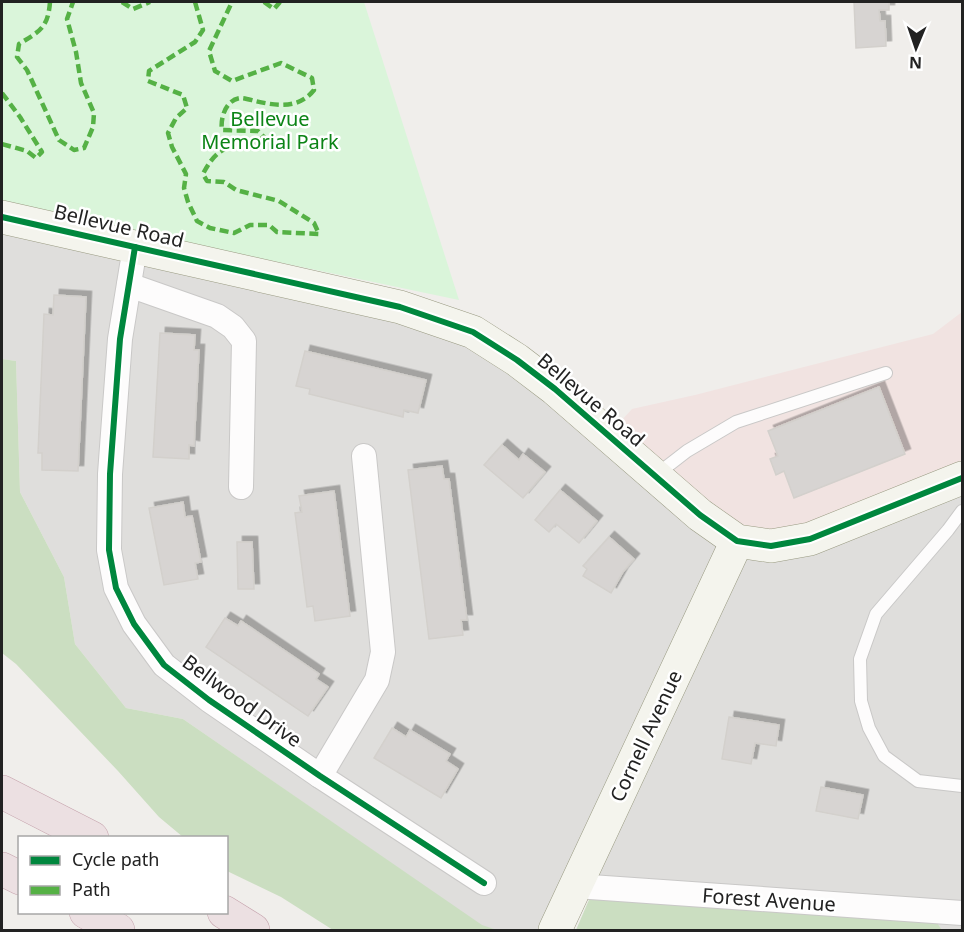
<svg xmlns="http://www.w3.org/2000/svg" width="964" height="932" font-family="'Noto Sans',sans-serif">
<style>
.residential{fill:#dfdedc}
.commercial{fill:#f1e3e1}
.forest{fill:#cbdec1}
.park{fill:#daf5da}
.building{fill:#d7d4d2;stroke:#d3d0cc;stroke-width:1.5;filter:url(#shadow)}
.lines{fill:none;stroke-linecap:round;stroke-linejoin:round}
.lane-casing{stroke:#c9c8c7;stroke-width:14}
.street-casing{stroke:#c9c8c7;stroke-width:26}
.secondary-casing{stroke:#999a82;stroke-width:34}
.highway-casing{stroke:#c5a2ac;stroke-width:34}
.lane{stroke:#fdfcfc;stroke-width:12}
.street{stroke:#fdfcfc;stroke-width:24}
.secondary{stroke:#f4f4ed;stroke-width:33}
.highway{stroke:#ece0e2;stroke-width:33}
.quiet{stroke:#55b145;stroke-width:4.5;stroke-dasharray:9 4.5;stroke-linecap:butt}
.cycleway-casing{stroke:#fff;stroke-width:10}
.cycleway{stroke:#00873e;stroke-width:6}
.labels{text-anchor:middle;stroke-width:5;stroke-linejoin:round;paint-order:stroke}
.park-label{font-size:20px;fill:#0c8416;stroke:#fff}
.street-label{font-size:20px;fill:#222;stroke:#fff}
</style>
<defs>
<filter id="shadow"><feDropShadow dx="5.5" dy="-5.5" stdDeviation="0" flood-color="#0004"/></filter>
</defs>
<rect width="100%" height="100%" fill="#f0eeeb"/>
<path class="residential" d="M2,217l411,109 56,20 186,129 307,3v452h-20l-14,-19 -364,-36 -26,55h-41l-15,-4 -299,-207 -57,-11 -51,-64 -11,-67 -44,-85 -4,-131 -14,-2z"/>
<path class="commercial" d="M962,312v166l-191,68 -163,-111 24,-26 63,-14 238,-61z"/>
<g class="forest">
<path d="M2,359l14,2 4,131 44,85 11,67 51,64 57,11 299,206 15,5h-164l-52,-33 -54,-26 -1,-33 -43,-1 -24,-20 -41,-46 -102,-107 -14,-11z"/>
<path d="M594,888l335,23 13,19h-366z"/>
</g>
<path class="park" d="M2,2h362l95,298 -457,-96z"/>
<g class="building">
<path d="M854,2h35v8h-10l1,11h5l1,25 -30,2z"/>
<path d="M54,295l32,2 -8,174 -36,-1v-17h-4l6,-139 9,1z"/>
<path d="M160,333l35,2 -1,15h5l-5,96 -5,-1v14l-36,-2z"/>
<path d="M305,351l121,29 -8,33 -14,-3 -1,7 -94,-23 1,-5 -14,-3z"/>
<path d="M879,387l26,67 -111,44 -10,-27 -8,4 -6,-16 8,-3 -10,-25z"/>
<path d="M502,445l17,15 4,-6 22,18 -22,26 -39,-33z"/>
<path d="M442,466l2,13h5l18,141h-6l2,15 -34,4 -21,-169z"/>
<path d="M560,490l37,31 -18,22 -23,-19 -7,8 -14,-12z"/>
<path d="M334,491l16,125 -35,5 -2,-15 -6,1 -12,-94 7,-1 -3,-16z"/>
<path d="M183,502l2,15 7,-1 9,46 -6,1 3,16 -34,6 -15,-77z"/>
<path d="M609,537l25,22 -11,13 -12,21 -28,-17 4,-7 -4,-3z"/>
<path d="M237,542h15l2,47h-16z"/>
<path d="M225,618l13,8 3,-5 78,53 -3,5 12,8 -20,29 -102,-69z"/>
<path d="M729,717l50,8 -3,21 -21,-3 -4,21 -29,-5z"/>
<path d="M392,728l14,9 4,-7 40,24 -4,7 12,8 -17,29 -67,-40z"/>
<path d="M821,787l42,8 -5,24 -42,-8z"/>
</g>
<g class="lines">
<defs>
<g id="lane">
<path d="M656,475l31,-24 49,-29 150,-49"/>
<path d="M962,511l-14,19 -72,84 -16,45 1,42 8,27 15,28 34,25 44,5"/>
</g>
<g id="street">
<path d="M135,247l-15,92 -10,135 -1,76 7,38 18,36 30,41 45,35 111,76 164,107"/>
<path d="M129,285l88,31 16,11 11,14 -3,146"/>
<path d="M320,776l57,-96 6,-28 -19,-196"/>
<path d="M576,886l386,27"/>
</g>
<g id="secondary">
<path d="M2,217l398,90 73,25 44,28 38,29 145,126 37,26 34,5 39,-7 152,-61"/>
<path d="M555,930l182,-389"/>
</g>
<g id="highway">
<path d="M2,792l90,46"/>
<path d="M2,869l18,9"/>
<path d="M86,912l32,18"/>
<path d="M224,912l29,18"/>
</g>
</defs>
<use href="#lane" class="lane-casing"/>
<use href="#street" class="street-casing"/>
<use href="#secondary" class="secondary-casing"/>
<use href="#highway" class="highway-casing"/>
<use href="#lane" class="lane"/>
<use href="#street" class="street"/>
<use href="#secondary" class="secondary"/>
<use href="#highway" class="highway"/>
<g class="quiet">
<path d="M50,2c-2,26 -10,29 -31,42l-2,13 10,13 32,70 15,10 10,-2 9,-21 1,-14 -13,-30 -5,-31 -9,-33 6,-17"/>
<path d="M122,2l11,7 17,-7"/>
<path d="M195,2l8,28 -8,12 -46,29 -1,10 35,14 4,13 -11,10 -8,15 4,14 14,27 -2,14 4,14 9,19 13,7 24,5 16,-8h19l8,7 42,2 -5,-11 -35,-22 -43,-11 -12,-8 -17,-1 -4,-7c9,-18 20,-29 42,-31 8,-1 11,-1 19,-6l-6,-6 -36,-1c-2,-12 4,-31 19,-32 4,0 10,2 14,3 22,5 44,8 59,-11l-2,-12 -31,-15 -49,18 -17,-10 -6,-20 23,-49"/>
<path d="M264,2l10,7 6,-7"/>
<path d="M2,93l18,24 22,35 -6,6 -9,-7 -25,-7"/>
</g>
<defs>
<g id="cycleway">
<path d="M2,217l398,90 73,25 44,28 38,29 145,126 37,26 34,5 39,-7 152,-61"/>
<path d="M135,247l-15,92 -10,135 -1,76 7,38 18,36 30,41 45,35 111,76 164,107"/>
</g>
</defs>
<use href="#cycleway" class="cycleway-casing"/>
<use href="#cycleway" class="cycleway"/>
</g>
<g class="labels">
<g class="park-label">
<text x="270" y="126">Bellevue<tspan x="270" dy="23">Memorial Park</tspan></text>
</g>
<g class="street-label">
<text transform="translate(119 226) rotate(13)" y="7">Bellevue Road</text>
<text transform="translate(591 400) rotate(40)" y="7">Bellevue Road</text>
<text transform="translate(242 701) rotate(36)" y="7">Bellwood Drive</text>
<text transform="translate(646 736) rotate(-65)" y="7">Cornell Avenue</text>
<text transform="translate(769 900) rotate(4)" y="7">Forest Avenue</text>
</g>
</g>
<rect width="964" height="932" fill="none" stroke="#222222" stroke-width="6"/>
<rect x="18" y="836" width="210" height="78" fill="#ffffff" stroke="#a7a7a7" stroke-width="1.5"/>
<rect x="30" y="856" width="30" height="9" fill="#00873e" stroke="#a7a7a7" stroke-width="1.5"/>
<text x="72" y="866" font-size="18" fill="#222222">Cycle path</text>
<rect x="30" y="886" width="30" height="9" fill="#55b145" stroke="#a7a7a7" stroke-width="1.5"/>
<text x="72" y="896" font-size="18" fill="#222222">Path</text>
<g transform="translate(916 48) rotate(182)" stroke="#ffffff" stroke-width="4.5" paint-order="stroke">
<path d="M0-4.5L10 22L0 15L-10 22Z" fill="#222222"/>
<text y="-9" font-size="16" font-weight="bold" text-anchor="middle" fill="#222222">N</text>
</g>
</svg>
